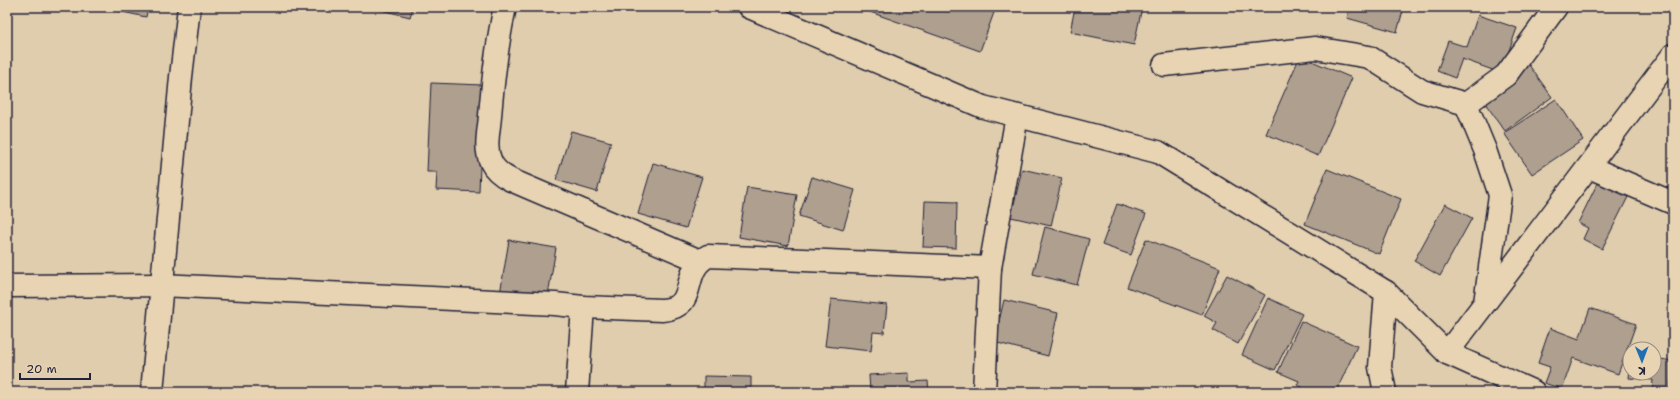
<svg xmlns="http://www.w3.org/2000/svg" width="1680" height="399" font-family="'Shantell Sans',sans-serif">
<style>
.building{fill:#ae9f8f;stroke:#22223b}
.lines{fill:none;stroke-linecap:round;stroke-linejoin:round}
.minor-casing{stroke:#22223b;stroke-width:25}
.minor{stroke:#e8d4b2;stroke-width:22}
</style>
<rect width="100%" height="100%" fill="#e0cdad"/>
<filter id="ink" filterUnits="userSpaceOnUse"><feTurbulence type="fractalNoise" baseFrequency=".025" numOctaves="2"/><feDisplacementMap in="SourceGraphic" scale="8" xChannelSelector="R" yChannelSelector="G"/><feConvolveMatrix kernelMatrix="1 2 1 2 8 2 1 2 1" color-interpolation-filters="sRGB"/></filter>
<g filter="url(#ink)">
<g class="building">
<path d="M99,7h49l-2,10z"/>
<path d="M369,7h44l-3,10z"/>
<path d="M856,7h140l-16,44z"/>
<path d="M1075,7h67l-8,38 -64,-13z"/>
<path d="M1350,7h54l-7,25 -50,-14z"/>
<path d="M1633,7h40v4z"/>
<path d="M1478,15l39,13 -16,45 -39,-14 -7,19 -18,-7 11,-30 19,6z"/>
<path d="M1300,56l52,22 -34,78 -52,-22z"/>
<path d="M1529,65l23,32 -47,34 -23,-32z"/>
<path d="M431,83l52,2 -4,107 -43,-2 1,-18h-10z"/>
<path d="M1556,99l27,41 -51,34 -28,-41z"/>
<path d="M571,131l40,11 -14,50 -41,-12z"/>
<path d="M653,163l49,14 -16,51 -48,-14z"/>
<path d="M1022,169l40,9 -11,48 -40,-9z"/>
<path d="M1327,169l74,30 -22,55 -74,-30z"/>
<path d="M812,177l43,13 -12,40 -44,-14z"/>
<path d="M1598,182l30,15 -26,52 -19,-10 5,-11 -10,-5z"/>
<path d="M747,187l50,8 -9,51 -49,-9z"/>
<path d="M925,201l32,1 -1,46 -33,-1z"/>
<path d="M1117,204l29,10 -15,41 -29,-10z"/>
<path d="M1445,204l27,14 -32,58 -26,-15z"/>
<path d="M1045,227l44,12 -12,46 -44,-11z"/>
<path d="M1146,239l74,29 -18,47 -75,-28z"/>
<path d="M509,240l47,8 -9,53 -47,-7z"/>
<path d="M1227,275l38,20 -27,49 -25,-14 4,-7 -13,-7z"/>
<path d="M1268,298l34,16 -27,56 -33,-15z"/>
<path d="M831,299l56,6 -3,28 -11,-1 -2,19 -46,-5z"/>
<path d="M1004,300l54,13 -10,43 -54,-14z"/>
<path d="M1590,308l46,16 -18,50 -45,-16 -11,31 -18,-6 6,-16 -12,-4 12,-35 29,11z"/>
<path d="M1301,321l56,25 -21,46h-23l-16,-7 2,-4 -21,-9z"/>
<path d="M1654,358l19,3 -3,31h-18l1,-12 -24,-2 1,-9v4h24z"/>
<path d="M909,373v9l19,-1 1,11h-59l-1,-17z"/>
<path d="M704,376l47,1v15h-47z"/>
</g>
<g class="lines">
<defs>
<g id="minor">
<path d="M505,7c-8,36 -12,72 -15,109 -1,15 -6,32 1,46 4,9 12,14 20,18l189,81"/>
<path d="M749,7l234,100 175,45 228,140 61,61 87,39"/>
<path d="M1164,65l151,-17 54,9 53,34 44,13 19,46 15,45 -15,108"/>
<path d="M1466,104l40,-29 50,-68"/>
<path d="M1589,167l84,36"/>
<path d="M7,286l154,-1 394,19 28,3 79,3c39,-3 16,-38 46,-54l282,12"/>
<path d="M1447,353l226,-298"/>
<path d="M152,392l29,-315 8,-70"/>
<path d="M577,392l6,-85"/>
<path d="M984,392l6,-124 27,-152"/>
<path d="M1385,392l-5,-25 6,-75"/>
</g>
</defs>
<use href="#minor" class="minor-casing"/>
<use href="#minor" class="minor"/>
</g>
</g>
<rect width="1680" height="399" fill="none" stroke="#e8d4b2" stroke-width="24"/>
<rect x="12" y="12" width="1656" height="375" fill="none" stroke="#22223b" stroke-width="1.5" filter="url(#ink)"/>
<g transform="translate(1642 361) rotate(179)"><circle r="19" fill="#e8d4b2" stroke="#998d82"/>
<path d="M0-3L7 15L0 10L-7 15Z" fill="#1f6fb2"/>
<text y="-6" font-size="11" font-weight="bold" text-anchor="middle" fill="#22223b">K</text>
</g>
<path d="M20 373v6h70v-6" fill="none" stroke="#22223b" stroke-width="2"/>
<text x="26" y="373" font-size="12" fill="#22223b" stroke="#e8d4b2" stroke-width="3" paint-order="stroke">20 m</text>
</svg>
